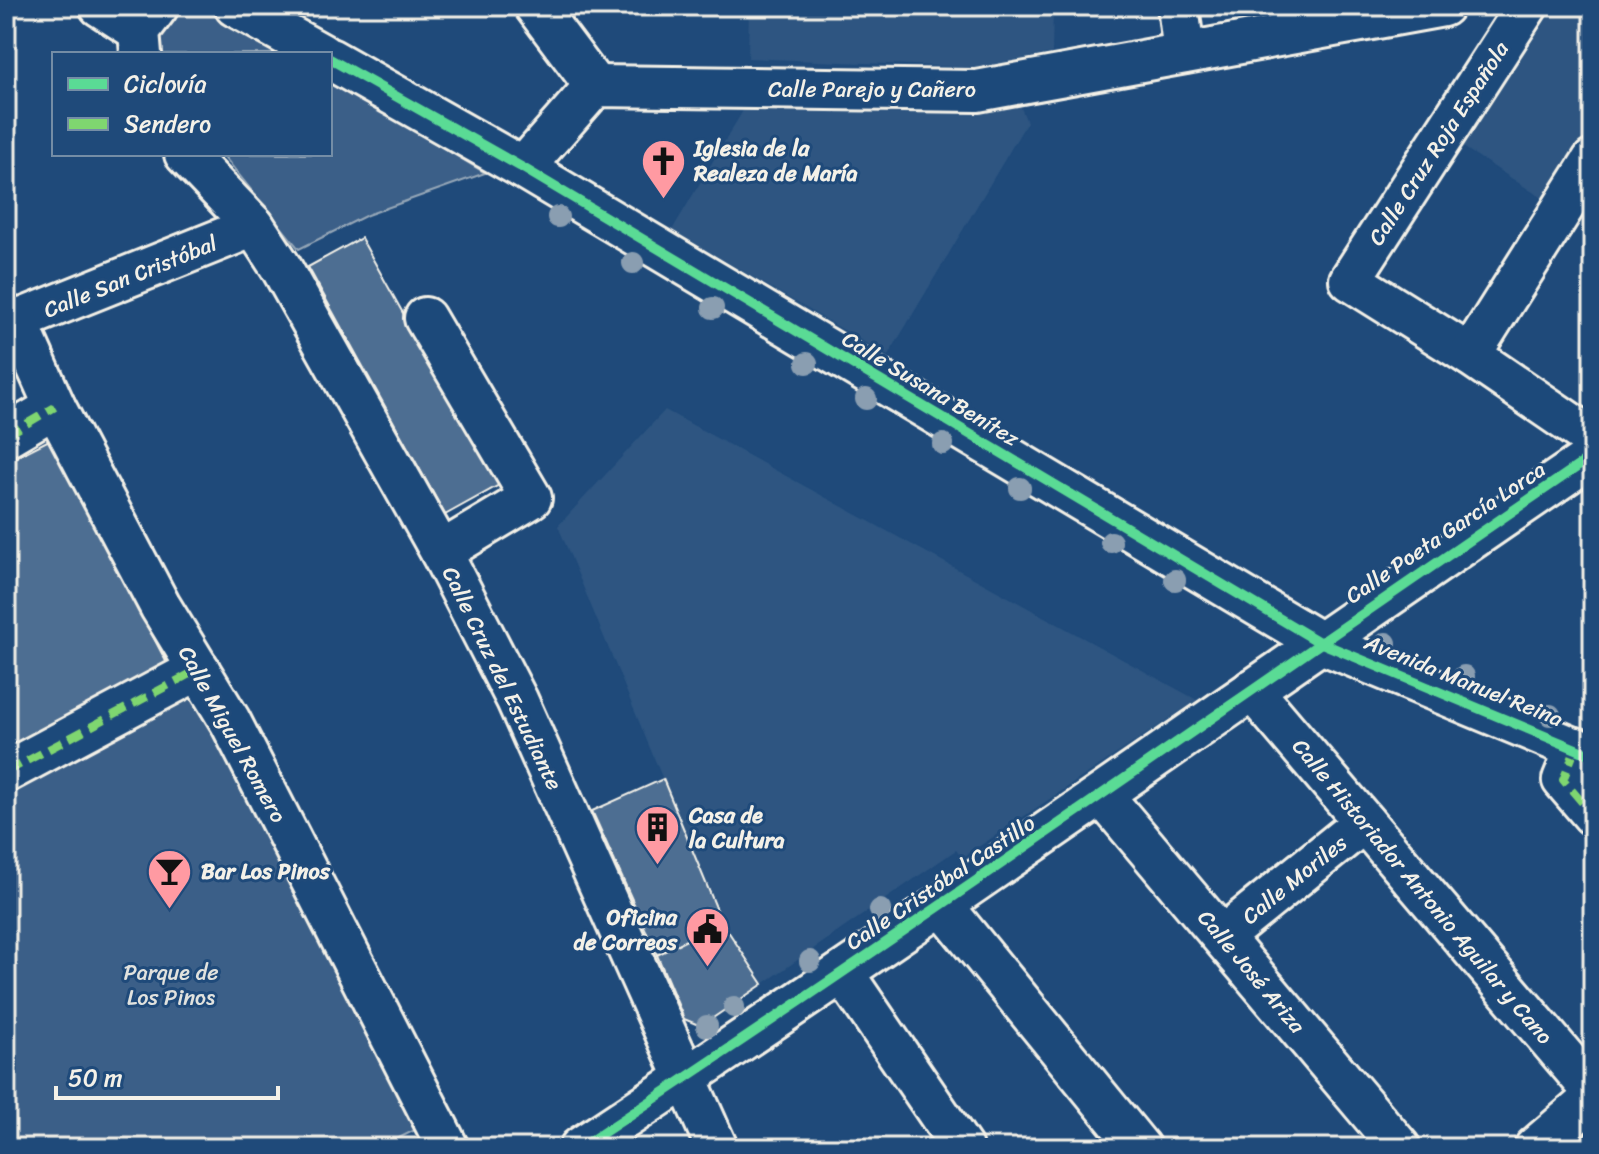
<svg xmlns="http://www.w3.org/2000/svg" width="1599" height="1154" font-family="Sriracha,sans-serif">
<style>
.built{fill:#2d5581}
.green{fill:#3a5f88;stroke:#97a8b8;stroke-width:2}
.building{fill:#4d6e92;stroke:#f4f1e8;stroke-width:2}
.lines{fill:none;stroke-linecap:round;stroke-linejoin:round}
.minor-casing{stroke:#f4f1e8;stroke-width:46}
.minor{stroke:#1f4a7a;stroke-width:40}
.quiet{stroke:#7fd670;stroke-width:8;stroke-dasharray:16 8;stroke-linecap:butt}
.cycleway-casing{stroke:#1f4a7a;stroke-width:15}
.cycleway{stroke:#5adb95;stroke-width:10}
.tree{fill:#8a9eb1}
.labels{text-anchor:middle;stroke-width:6;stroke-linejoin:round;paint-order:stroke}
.street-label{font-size:22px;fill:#f4f1e8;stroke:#1f4a7a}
.poi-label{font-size:22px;font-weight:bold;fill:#f4f1e8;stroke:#1f4a7a;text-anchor:start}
.park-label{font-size:22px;fill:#e1e2de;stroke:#1f4a7a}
</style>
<rect width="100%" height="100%" fill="#1f4a7a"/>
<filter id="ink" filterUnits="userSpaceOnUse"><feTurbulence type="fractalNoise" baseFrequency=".0125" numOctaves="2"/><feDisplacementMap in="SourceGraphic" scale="16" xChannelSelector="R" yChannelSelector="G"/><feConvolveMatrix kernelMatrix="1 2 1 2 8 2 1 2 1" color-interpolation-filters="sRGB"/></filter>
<g filter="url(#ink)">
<g class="built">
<path d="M749,6h304l-1,47 -71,15 -233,-10z"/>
<path d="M1553,9l40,4v117l-48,70 -82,-53z"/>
<path d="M751,97l114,1 122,12 32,-7 8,19 -139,234 -216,-126z"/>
<path d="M665,410l532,290 -235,158 -6,-8 -193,134 -41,-62 -164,-396z"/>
</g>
<g class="green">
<path d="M188,8l16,1 82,45h-130c0,-21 12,-39 32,-46z"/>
<path d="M330,80l155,93 -118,42 -68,34 -77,-95h108z"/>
<path d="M190,680l243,441 -54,27h-373v-376z"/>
</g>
<g class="building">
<path d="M361,238l138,247 -54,30 -137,-248z"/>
<path d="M51,439l121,234 -166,89v-300z"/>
<path d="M663,779l59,143 -65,33 -65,-144z"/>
<path d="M722,922l41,62 -62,42 -17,-7 -27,-64z"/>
</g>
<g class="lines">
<defs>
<g id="minor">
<path d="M100,6l39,25"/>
<path d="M235,6l86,48"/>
<path d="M535,6l60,80"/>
<path d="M1178,6l6,47"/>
<path d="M1527,6l-177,274 120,75 123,84"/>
<path d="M141,54l-2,-23 19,-25"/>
<path d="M330,59l193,109 796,474 274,114"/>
<path d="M185,154l69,72 28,43 159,283 76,148 200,448"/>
<path d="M523,168l72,-82 382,5 466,-85"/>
<path d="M6,315l11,6 237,-95"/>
<path d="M425,318l106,180 -90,54"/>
<path d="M17,321l38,86 105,199 70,115 218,427"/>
<path d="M1470,355l123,-195"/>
<path d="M6,436l49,-29"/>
<path d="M1252,690l341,401"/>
<path d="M1576,748l-13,32 30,35"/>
<path d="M6,772l193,-103"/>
<path d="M1102,795l298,353"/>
<path d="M942,905l198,243"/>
<path d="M1223,936l141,-114"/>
<path d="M843,973l119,175"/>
<path d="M580,1148c342,-225 675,-462 1013,-692"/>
<path d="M1535,1148l58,-50"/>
</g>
</defs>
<use href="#minor" class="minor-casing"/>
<use href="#minor" class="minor"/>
<g class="quiet">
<path d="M6,436l49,-29"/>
<path d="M1576,748l-13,32 30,35"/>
<path d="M6,772l193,-103"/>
</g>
<defs>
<g id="cycleway">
<path d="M330,59l193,109 796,474 274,114"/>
<path d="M580,1148c342,-225 675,-462 1013,-692"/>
</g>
</defs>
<use href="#cycleway" class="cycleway-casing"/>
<use href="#cycleway" class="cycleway"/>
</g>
<g class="tree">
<circle cx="558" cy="217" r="11"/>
<circle cx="633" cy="263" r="11"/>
<circle cx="713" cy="308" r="11"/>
<circle cx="807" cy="363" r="11"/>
<circle cx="866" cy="399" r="11"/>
<circle cx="943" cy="444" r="11"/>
<circle cx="1020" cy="488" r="11"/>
<circle cx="1111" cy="542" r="11"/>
<circle cx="1175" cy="580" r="11"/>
<circle cx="1386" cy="643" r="11"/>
<circle cx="1464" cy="676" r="11"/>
<circle cx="1550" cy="715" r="11"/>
<circle cx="880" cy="910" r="11"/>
<circle cx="810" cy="961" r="11"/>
<circle cx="734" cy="1007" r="11"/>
<circle cx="707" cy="1026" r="11"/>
</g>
</g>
<defs>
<symbol id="church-pin" viewBox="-11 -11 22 30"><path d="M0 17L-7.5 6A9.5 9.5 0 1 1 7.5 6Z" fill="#ff9aa2" stroke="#1f4a7a"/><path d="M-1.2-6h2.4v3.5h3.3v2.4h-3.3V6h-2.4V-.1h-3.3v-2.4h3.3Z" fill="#111"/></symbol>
<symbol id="building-pin" viewBox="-11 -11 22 30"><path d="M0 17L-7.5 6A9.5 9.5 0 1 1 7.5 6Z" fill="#ff9aa2" stroke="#1f4a7a"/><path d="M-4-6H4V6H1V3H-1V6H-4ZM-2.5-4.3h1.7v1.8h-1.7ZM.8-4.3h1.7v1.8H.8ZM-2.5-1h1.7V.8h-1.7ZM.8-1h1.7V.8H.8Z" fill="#111"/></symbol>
<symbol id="bar-pin" viewBox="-11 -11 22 30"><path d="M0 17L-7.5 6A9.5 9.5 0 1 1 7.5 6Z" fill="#ff9aa2" stroke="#1f4a7a"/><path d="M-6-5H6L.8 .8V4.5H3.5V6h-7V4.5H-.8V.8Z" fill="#111"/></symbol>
<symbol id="civic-pin" viewBox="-11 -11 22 30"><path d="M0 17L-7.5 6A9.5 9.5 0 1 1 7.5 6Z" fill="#ff9aa2" stroke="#1f4a7a"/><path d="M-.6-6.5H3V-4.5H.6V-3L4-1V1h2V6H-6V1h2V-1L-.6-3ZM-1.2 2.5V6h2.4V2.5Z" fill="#111"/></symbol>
</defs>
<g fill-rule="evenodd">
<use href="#church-pin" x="638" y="136" width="51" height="69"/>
<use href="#building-pin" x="632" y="802" width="51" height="69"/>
<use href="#bar-pin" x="144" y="846" width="51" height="69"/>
<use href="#civic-pin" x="682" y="904" width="51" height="69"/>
</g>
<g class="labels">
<g class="street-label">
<text x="872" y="97">Calle Parejo y Cañero</text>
<text transform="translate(1438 143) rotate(-57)" y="8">Calle Cruz Roja Española</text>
<text transform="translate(130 276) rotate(-22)" y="8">Calle San Cristóbal</text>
<text transform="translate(931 388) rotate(31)" y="8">Calle Susana Benítez</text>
<text transform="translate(1445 532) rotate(-34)" y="8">Calle Poeta García Lorca</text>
<text transform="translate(503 678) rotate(64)" y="8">Calle Cruz del Estudiante</text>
<text transform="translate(1464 680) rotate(22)" y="8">Avenida Manuel Reina</text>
<text transform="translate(233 734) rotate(61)" y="8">Calle Miguel Romero</text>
<text transform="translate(1294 879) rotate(-39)" y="8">Calle Moriles</text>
<text transform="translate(940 882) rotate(-34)" y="8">Calle Cristóbal Castillo</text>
<text transform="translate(1423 891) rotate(50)" y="8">Calle Historiador Antonio Aguilar y Cano</text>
<text transform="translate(1252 971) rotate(50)" y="8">Calle José Ariza</text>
</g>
<g class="poi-label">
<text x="694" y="156">Iglesia de la<tspan x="694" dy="25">Realeza de María</tspan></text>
<text x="689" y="823">Casa de<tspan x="689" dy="25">la Cultura</tspan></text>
<text x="201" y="879">Bar Los Pinos</text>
<text x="677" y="925" text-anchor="end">Oficina<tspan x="677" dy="25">de Correos</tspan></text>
</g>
<g class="park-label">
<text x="171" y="980">Parque de<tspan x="171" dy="25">Los Pinos</tspan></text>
</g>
</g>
<rect width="1599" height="1154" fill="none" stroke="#1f4a7a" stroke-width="32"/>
<rect x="16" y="16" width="1567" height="1122" fill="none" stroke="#f4f1e8" stroke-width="3" filter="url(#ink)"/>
<rect x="52" y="52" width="280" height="104" fill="#1f4a7a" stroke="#748da6" stroke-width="2"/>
<rect x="68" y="78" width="40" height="12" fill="#5adb95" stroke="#748da6" stroke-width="2"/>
<text x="124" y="92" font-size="24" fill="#f4f1e8">Ciclovía</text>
<rect x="68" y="118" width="40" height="12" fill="#7fd670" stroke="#748da6" stroke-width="2"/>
<text x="124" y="132" font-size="24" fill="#f4f1e8">Sendero</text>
<path d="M56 1086v12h222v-12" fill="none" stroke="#f4f1e8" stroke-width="4"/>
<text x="68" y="1086" font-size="24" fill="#f4f1e8" stroke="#1f4a7a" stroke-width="6" paint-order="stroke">50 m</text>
</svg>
